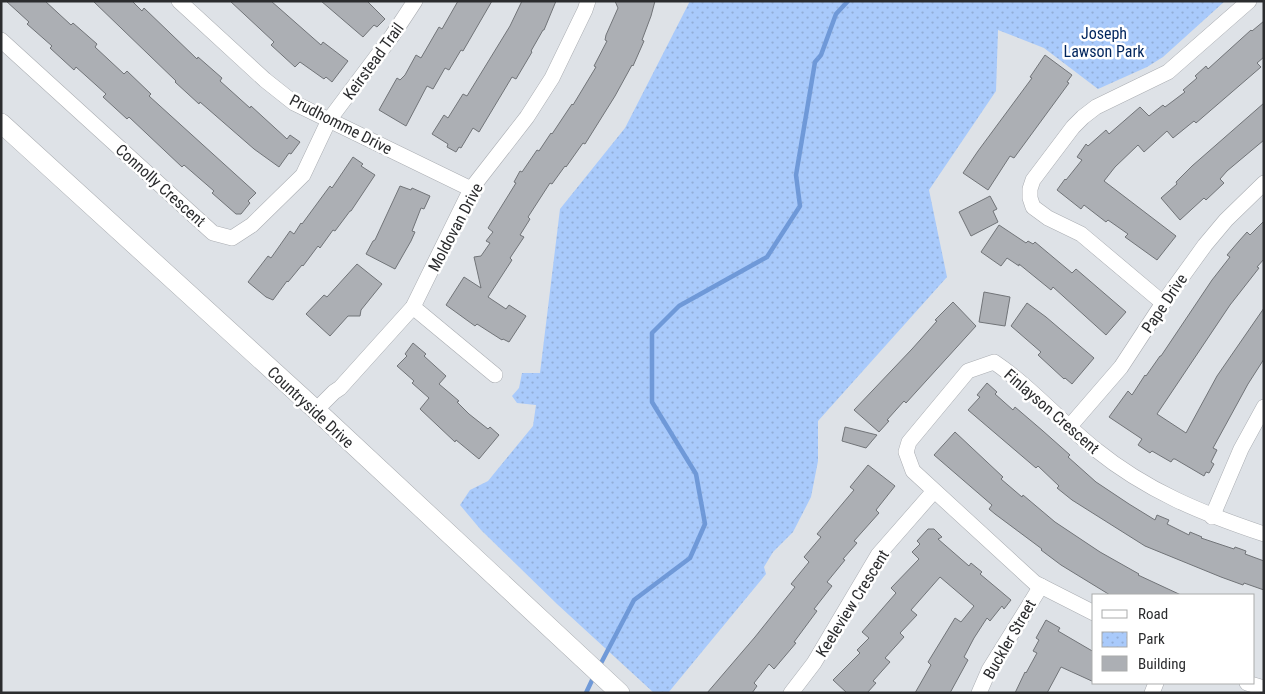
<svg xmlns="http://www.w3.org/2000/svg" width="1265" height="694" font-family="'Roboto Condensed',sans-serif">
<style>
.park{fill:url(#park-dots)}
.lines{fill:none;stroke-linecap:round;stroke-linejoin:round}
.stream{stroke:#6f99d8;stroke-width:4.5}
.building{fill:#acafb4;stroke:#717478}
.minor-casing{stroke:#aaadb2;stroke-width:16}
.major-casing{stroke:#aaadb2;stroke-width:20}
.minor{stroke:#fff;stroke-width:15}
.major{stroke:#fff;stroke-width:19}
.labels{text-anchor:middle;stroke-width:5;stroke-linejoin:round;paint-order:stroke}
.park-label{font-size:16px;fill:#00255d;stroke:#fff}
.street-label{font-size:16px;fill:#2b2c2e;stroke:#fff}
</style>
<defs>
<pattern id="park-dots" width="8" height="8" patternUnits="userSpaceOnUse" patternTransform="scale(1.25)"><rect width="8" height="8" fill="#a9cafb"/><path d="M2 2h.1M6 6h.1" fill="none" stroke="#92aed7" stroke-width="1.8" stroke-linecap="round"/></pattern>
</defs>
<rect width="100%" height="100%" fill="#dee2e7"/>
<path class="park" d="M690,1h535l-62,56 -16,10 -49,22 -54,-41 -46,-18 -2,61 -67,99 18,87 -129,144v40l-7,36 -18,35 -20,20 -9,15 2,7 -98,119h-14l-97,-89 -76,-74 -21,-25 10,-15 18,-9 45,-55 3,-21 -19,-2 -5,-7 7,-8 3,-15h18l20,-164 65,-81z"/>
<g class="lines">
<g class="stream">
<path d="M599,667l35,-67 56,-42 15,-34 -9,-50 -44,-72v-69l27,-27 88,-49 33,-51 -4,-31 19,-113 6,-7 15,-41 12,-13"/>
<path d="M586,693l8,-17"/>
</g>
</g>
<g class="building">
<path d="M6,1h39l26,24 2,-2 24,21 -2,3 29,27 3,-3 24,23 -2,2 107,97 -8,8 2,2 -9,11h-5l-24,-21 2,-2 -30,-26 -2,2 -53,-50 -2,2 -24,-22 3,-3 -30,-27 -2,3 -24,-22 2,-2 -25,-22 2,-2z"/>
<path d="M93,1h39l10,10 2,-3 53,51 1,-2 24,21 -2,3 30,27 1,-2 36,33 3,-4 10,7 -9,12 -2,-1 -10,14 -25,-18 -54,-47 -1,2 -24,-22 1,-1z"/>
<path d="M230,1h41l50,44 2,-3 25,19 -16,21 -6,-5 -2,2 -24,-17 -5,5 -24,-22 3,-3z"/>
<path d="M321,1h46l18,18 -8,8 -3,-2 -11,12z"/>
<path d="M458,1h34l-29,50 -2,-1 -12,20 -4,-2 -12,21 -6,-3 -21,40 -27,-16 18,-32 3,2 5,-5 11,-20 5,3 18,-31 3,2z"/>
<path d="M522,1h34l-12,29h-1l-12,21 1,1 -16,27 -4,-2 -33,55 -6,-4 -12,20 -2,-1 -3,5 -9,-5 1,-3 -16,-10 12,-19 4,3 15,-24 4,2 43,-70z"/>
<path d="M615,1h40l-4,15 -9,24 2,1 -11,25 -1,-1 -17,31 -30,48 -2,-1 -17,24 -1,-1 -13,18 -2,-1 -22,34 2,2 -10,16 4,2 -14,21 2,2 -24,37 18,12 3,-4 17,11 -17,26 -6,-3 -1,1 -25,-16 -2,2 -29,-21 18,-28 17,11 -7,-31 7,-1 9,-13 -4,-2 7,-9 -5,-4 28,-45 -2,-1 6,-11 2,1 15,-22 2,1 12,-18 1,1 20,-30 1,1 23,-38 -2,-1 13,-25 -2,-1 1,-5 12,-27z"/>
<path d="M1264,21v36l-7,6 4,4 -65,56 -2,-2 -21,17 -6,-7 -23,21 -6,-7 -23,22 -11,14 72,55 -19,24 -32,-23 3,-3 -20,-14 -2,2 -22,-17 -3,4 -24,-19 8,-11 1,1 16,-20 -5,-3 9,-13 2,2 18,-16 3,4 31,-27 9,9 14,-11 2,2 20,-15 -2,-2 14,-12 -2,-2 11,-10 2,3 43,-39 1,1z"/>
<path d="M1045,55l27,20 -5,7 2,1 -55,75 -4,-2 -22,34 -25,-17 15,-22 54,-73 -2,-1z"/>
<path d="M1264,103v37l-37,31 -7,8 4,4 -18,17 -2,-2 -24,22 -19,-22 16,-14 -1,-2 16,-16z"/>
<path d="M353,157l10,7 -2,2 14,9 -24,36h-1l-15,20 -2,-1 -13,18 -2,-2 -15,20 -1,-1 -14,17 -1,-1 -14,19 -7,-3 -18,-15 20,-26 3,2 19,-27 4,3 7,-11 1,1 28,-38 2,2z"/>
<path d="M400,186l11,4 1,-2 18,8 -6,13 -3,-1 -9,23 3,1 -4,9 -16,28 -29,-15 7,-13 2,-1z"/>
<path d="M990,196l7,13 -4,2 5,11 -27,14 -12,-24z"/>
<path d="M1264,221v38l-7,8 2,1 -29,37 -73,109 29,19 31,-57 47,-68v51l-16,25 -35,64 4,2 -6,12 3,2 -5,9 -3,-1 -2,4 -29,-17h-2l-2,3 -19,-11 -2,2 -12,-8 4,-6 -33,-22 19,-26 4,4 13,-20 1,1 14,-20h1l51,-76 18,-23 -3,-2 12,-14 8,-9 3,3z"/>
<path d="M999,225l27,18 2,-2 5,3 2,-2 37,31 4,-4 50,43 -20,23 -53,-48 -2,3 -32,-26v2l-12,-8 -6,8 -20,-14z"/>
<path d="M357,264l25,20 -21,26 -1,6h-12l-18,20 -24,-22 18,-19 3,2z"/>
<path d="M984,292l26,5 -5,29 -26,-4z"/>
<path d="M953,302l23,24 -70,77 -2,-2 -17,19 2,1 -10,11 -25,-22 58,-61 25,-28 -2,-1z"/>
<path d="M1027,303l19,14 48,41 -22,26 -7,-6 -1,1 -26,-24 3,-3 -30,-26z"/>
<path d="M413,343l13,11 -2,2 22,20 -7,8 20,17 -2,1 12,12 19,15 2,-2 9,8 -20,24 -23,-19 -1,2 -35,-33 9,-11 -17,-15 2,-2 -17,-15 10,-10 -2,-2z"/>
<path d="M987,383l10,9 -2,2 18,16 2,-3 28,24 27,24 -2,2 28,25 33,22 26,16 2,-5 12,5 -2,4 22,11 1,-3 12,5 -1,1 33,11 1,-2 11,4 -1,3 19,7v29l-20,-7 -1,2 -22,-8 -76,-31 -73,-46 -15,-12 2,-2 -21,-20 -2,2 -68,-58 12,-13 -3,-2z"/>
<path d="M845,427l32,8 -11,13 -24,-7z"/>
<path d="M955,432l48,45 -2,2 21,18 1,-2 32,27 45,30 39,22 -1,1 43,20h-71l-49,-30 -20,-15 1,-1 -47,-35 -6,-5 3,-4 -58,-50z"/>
<path d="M868,465l27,21 -19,24 3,3 -25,28 3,2 -14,16 2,1 -18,22 5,4 -18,23 3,2 -23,31 2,1 -22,26 -5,-5 -15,19 3,3 -5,7h-45l48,-56 40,-50 -4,-3 18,-22 -5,-5 17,-20 -4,-3 37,-44 -4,-3z"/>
<path d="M928,529h6l8,8 -4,2 31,27 2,-3 11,9 -2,2 31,26 -7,9 -2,-3 -12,15 -3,-3 -13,20 -10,19 4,3 -18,33h-35l16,-28 -3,-3 27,-44 6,4 13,-16 -34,-29 -29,33 6,5 -17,18 4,4 -19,21 5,4 -17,19 3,2 -9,10h-20l-14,-13 27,-27 -3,-3 12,-12 -7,-6 34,-39 -5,-5 28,-29 -7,-7 8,-8 -3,-3z"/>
<path d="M1046,620l14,8 -2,3 36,21v30l-33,-15 -14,26h-32l10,-21 1,1 11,-20 -4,-2 6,-11 -3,-2z"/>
</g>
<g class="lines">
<defs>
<g id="minor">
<path d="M179,1l86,79 29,23 177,86"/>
<path d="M1,40l212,193 19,5 20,-13 51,-50 26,-55 63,-84 23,-35"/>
<path d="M1163,303l-82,-69 -33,-16 -15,-11 -3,-9v-9l3,-9 40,-53 10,-10 13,-10 72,-35 81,-71"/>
<path d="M413,307l82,68"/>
<path d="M316,410l18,-18 6,-4 73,-81 58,-118 56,-72 25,-39 33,-68 3,-9"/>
<path d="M1070,426l51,-59 42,-64 42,-58 21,-25 38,-37"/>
<path d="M1212,517l29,-68 23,-42"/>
<path d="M1094,613l-59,-30 -122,-112 -7,-19 3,-10 59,-71 26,-9c37,25 66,59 101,87 52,42 106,64 169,85"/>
<path d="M1247,683l17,5"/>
<path d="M791,693l23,-30 64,-108 56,-64"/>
<path d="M979,693l10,-23 52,-84"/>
<path d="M1152,693l4,-10"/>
</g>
<path id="major" d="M1,123l315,287 304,283"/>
</defs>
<use href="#minor" class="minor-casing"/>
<use href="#major" class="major-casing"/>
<use href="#minor" class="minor"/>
<use href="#major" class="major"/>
</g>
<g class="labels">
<g class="park-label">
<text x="1104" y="39">Joseph<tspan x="1104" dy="18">Lawson Park</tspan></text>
</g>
<g class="street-label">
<text transform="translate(373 61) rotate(-54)" y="6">Keirstead Trail</text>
<text transform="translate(341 124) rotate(27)" y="6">Prudhomme Drive</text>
<text transform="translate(161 185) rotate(42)" y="6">Connolly Crescent</text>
<text transform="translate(455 227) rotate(-62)" y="6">Moldovan Drive</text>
<text transform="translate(1164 303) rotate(-56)" y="6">Pape Drive</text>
<text transform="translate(311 407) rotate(43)" y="6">Countryside Drive</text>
<text transform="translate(1052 411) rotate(41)" y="6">Finlayson Crescent</text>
<text transform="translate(852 603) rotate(-58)" y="6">Keeleview Crescent</text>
<text transform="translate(1009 639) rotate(-60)" y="6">Buckler Street</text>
</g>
</g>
<rect width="1265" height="694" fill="none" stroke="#2b2c2e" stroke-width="5"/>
<rect x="1092" y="594" width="162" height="90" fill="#ffffff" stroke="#aaabab"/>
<rect x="1102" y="610" width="25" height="8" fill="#ffffff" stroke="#aaabab"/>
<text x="1138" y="619" font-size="15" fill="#2b2c2e">Road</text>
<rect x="1102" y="632" width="25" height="15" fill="url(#park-dots)" stroke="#aaabab"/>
<text x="1138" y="644" font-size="15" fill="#2b2c2e">Park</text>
<rect x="1102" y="656" width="25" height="15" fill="#acafb4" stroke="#aaabab"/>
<text x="1138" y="669" font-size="15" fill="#2b2c2e">Building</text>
</svg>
